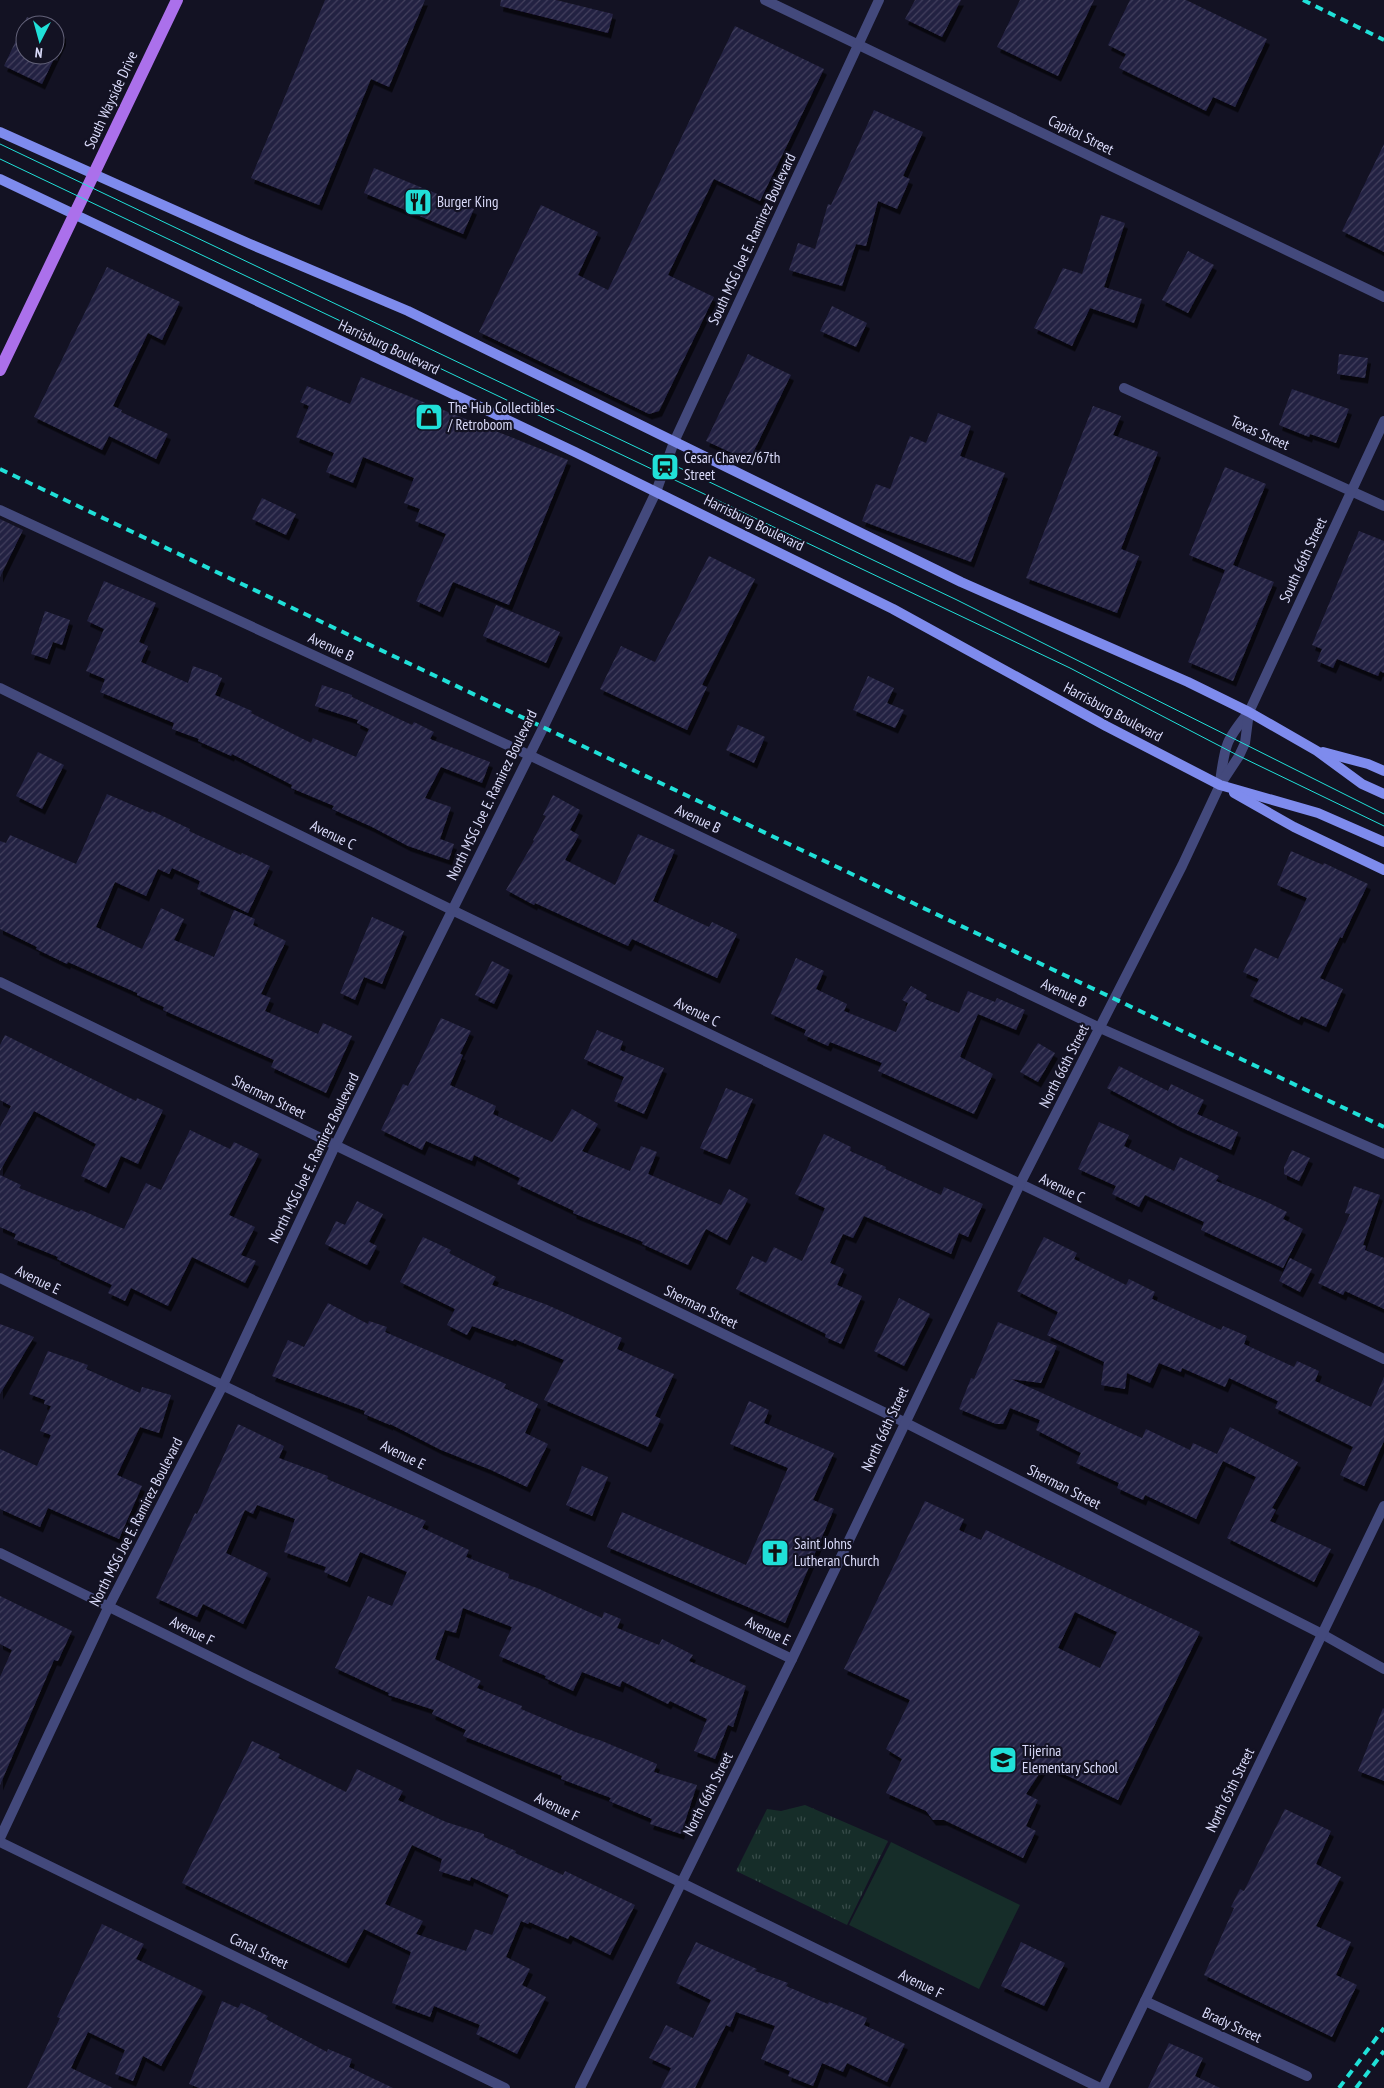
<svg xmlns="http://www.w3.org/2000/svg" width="1384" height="2088" font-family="'PT Sans Narrow',sans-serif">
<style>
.park{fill:url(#park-tufts)}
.pitch{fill:#162d29}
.building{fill:url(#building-hatch);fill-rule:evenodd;filter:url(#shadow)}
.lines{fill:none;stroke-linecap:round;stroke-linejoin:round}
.minor{stroke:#43497c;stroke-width:10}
.tertiary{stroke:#43497c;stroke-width:10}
.secondary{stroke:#7e8bed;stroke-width:10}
.primary{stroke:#ab70eb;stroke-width:12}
.tram{stroke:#20e0d8;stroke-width:1}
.rail{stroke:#20e0d8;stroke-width:4;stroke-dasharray:8 6;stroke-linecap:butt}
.labels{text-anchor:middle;stroke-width:4.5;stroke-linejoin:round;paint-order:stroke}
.street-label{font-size:15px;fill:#dadbfa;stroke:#131223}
.poi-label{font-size:15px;fill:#dadbfa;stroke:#131223;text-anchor:start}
</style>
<defs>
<pattern id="park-tufts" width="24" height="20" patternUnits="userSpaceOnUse" patternTransform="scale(1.25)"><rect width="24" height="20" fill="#162d29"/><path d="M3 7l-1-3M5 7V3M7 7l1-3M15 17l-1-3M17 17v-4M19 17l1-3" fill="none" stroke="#374b49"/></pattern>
<pattern id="building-hatch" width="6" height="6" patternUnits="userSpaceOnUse" patternTransform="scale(1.25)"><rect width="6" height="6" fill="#232142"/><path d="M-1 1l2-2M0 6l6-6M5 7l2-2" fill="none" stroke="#42415e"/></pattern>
<filter id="shadow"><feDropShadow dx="3" dy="5.5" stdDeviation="0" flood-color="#0009"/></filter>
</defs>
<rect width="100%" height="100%" fill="#131223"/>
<path class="park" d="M805,1805l83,36 -41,84 -111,-54 31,-62 14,2z"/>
<path class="pitch" d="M891,1842l129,63 -41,84 -130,-64z"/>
<g class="building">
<path d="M325,0h100l-36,87 -18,-8 -52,126 -68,-27z"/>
<path d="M501,0h55l57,14 -5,19 -108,-27z"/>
<path d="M915,0h46l-19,37 -37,-18z"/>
<path d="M1020,0h74l-36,76 -61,-29z"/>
<path d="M1130,0h56l81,39 -32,68 -22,-10 -7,14 -87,-43 7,-14 -18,-9z"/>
<path d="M27,17l18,8h-20v30h30v-25l8,3v7l-21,44 -38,-18z"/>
<path d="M735,26l89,43 -64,132 -46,-22 -46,96 46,22 -55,114 -10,3 -170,-82 62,-127 57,27 -20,43 30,15z"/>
<path d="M874,110l49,22 -20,44 7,3 -13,30 -19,-8 -12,45 -10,-2 -14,42 -53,-16 9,-27 17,6 13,-45 3,1z"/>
<path d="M1384,144v108l-42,-21z"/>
<path d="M374,168l100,41 -11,25 -99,-41z"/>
<path d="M1101,215l24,8 -21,64 38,12 -8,24 -44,-15 -18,38 -38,-18 29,-60 19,6z"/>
<path d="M1188,251l26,14 -26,48 -26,-13z"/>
<path d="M107,267l73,35 -18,38 -14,-7 -35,73 9,4 -1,2 47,22 -12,25 -47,-23 -7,14 -68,-33z"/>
<path d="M832,306l35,17 -11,24 -36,-16z"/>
<path d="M748,354l43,21 -42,86 -43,-20z"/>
<path d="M1339,354l29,4 -3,20 -28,-4z"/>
<path d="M361,377l207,83 -59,145 -56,-23 -13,30 -24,-11 30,-67 -31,-13 5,-12 -16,-6 10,-25 -51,-21 -10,26 -27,-11 8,-19 -38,-16 13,-31 -9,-4 7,-16 43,18z"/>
<path d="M1292,389l57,20 -13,34 -26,-9 -1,3 -30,-12z"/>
<path d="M1093,406l28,10 -8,19 45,17 -37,97 18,7 -22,57 -91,-35z"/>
<path d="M938,413l33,13 -11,30 45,17 -34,89 -109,-41 14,-37 14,5 20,-53 16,7z"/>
<path d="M1225,467l41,17 -33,81 41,17 -41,99 -45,-19 37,-92 -36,-15z"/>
<path d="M262,498l34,16 -10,21 -34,-16z"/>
<path d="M0,519l23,11 -23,47z"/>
<path d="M1359,531l25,10v132l-4,-2 -2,5 -41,-17 -4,9 -16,-7 5,-12 -10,-4z"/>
<path d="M709,556l46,23 -53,106 5,2 -20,43 -87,-41 21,-43 34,16z"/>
<path d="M104,581l52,22 -17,39 9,4 -7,16 47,21 5,-17 25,9v1l4,2 -7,17 37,16 -1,2 60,30 2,-5 43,19 13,-28 -12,-6 1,-3 -43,-14 7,-21 30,10v2l60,28 2,-3 20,10 -4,7 60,23 -8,21 -41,-16 -16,31 26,9 -11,32 14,5 -5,16 -41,-14 -36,-19 -40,-18 2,-3 -43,-18 1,-3 -60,-31 -1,2 -33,-15 1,-2 -27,-10 2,-6 -74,-31 5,-13 -19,-8 18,-42 -17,-8z"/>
<path d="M496,605l64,27 -14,31 -63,-27z"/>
<path d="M45,611l25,9 -8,25 -9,-3 -6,17 -16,-5z"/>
<path d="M868,676l26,12 -7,15 17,7 -9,18 -42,-18z"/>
<path d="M738,725l27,12 -11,26 -28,-13z"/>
<path d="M38,752l26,13 -22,44 -26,-13z"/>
<path d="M107,794l44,19 1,-2 38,18 -1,2 52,24 1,-2 28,13 -22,47 -51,-24 3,-8 -28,-13 -3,6 -11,-5 -12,27 -31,-14 -19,45 46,22 19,-41 23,11 -10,21 40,17 20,-47 21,9 -2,6 33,16 -25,53 10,4 -6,13 53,23 5,-11 29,13 -26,57 -55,-26 3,-7 -111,-50 1,-3 -27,-12v-2l-69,-31 -1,2 -31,-15 1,-2 -37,-18v-88l6,2 4,-8 66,29z"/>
<path d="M553,795l27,15 -10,20 9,5 -14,25 50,25 23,-51 37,16 -22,51 56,26 3,-5 25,12 -20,44 -85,-39 -4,7 -93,-43 -1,2 -28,-15 28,-49 -1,-1 13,-24 -3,-1z"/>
<path d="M1291,851l32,14 1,-2 44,21 -26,54 -2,-1 -20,41 23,11 -17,38 -25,-11 -2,4 -49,-24 9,-17 -16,-7 12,-24 23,11 29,-61 -30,-13z"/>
<path d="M372,917l32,14 -22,53 -18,-7 -9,23 -15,-7z"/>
<path d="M796,958l28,13 -8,18 31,15 -3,7 52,21 12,-29 -6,-3 9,-14 16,9 -2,4 34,14 9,-22 27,11 2,-4 28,12 -9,20 -38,-16 -18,43 33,17 -19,40 -96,-43 4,-8 -52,-21 -2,4 -24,-11 2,-5 -35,-16z"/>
<path d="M492,961l18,9 -16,34 -19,-9z"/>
<path d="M441,1018l30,13 -11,23 3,1 -13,30 46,21 -3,8 59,28 20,-33 26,15 -16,27 48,20 11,-25 16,6 -9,22 73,31 8,-16 19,10 -21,41 -21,-11 -18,36 -46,-21 1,-2 -70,-29 1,-2 -57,-27 3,-6 -46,-23 -2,6 -46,-20 -4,9 -41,-20 22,-46 5,2z"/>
<path d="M597,1030l26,11 -3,9 44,18 -20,46 -30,-13 10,-24 -40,-18z"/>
<path d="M5,1035l131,66 1,-3 26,12 -25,54 -17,-8 -15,32 -25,-12 15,-32 -62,-33 -34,60v-44l11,-21 -11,-6v-55z"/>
<path d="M1038,1043l17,10 -17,29 -18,-10z"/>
<path d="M1119,1066l49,25 3,-7 33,16 -7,14 41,18 -7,18 -51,-23 -73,-39z"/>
<path d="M726,1088l27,11 -26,60 -27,-11z"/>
<path d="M1099,1122l30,13 -5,11 50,25 6,-14 39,19 -3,5 51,21 20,10 -4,7 20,10 -20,39 -82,-38 3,-8 -59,-27 -6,12 -27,-13 4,-8 -38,-17z"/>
<path d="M190,1130l40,19 4,-7 25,12 -30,61 26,12 -14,28 15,6 -11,22 -53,-26 -24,49 -37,-18 -6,13 -17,-8 4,-8 -55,-26 1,-2 -44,-18 2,-5 -16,-7v-52l21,10 -2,3 60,24 2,-2 43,19 22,-46 15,7z"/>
<path d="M824,1134l27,13 -1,4 36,16 -1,2 56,26 3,-8 39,17 -15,33 -9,-4 -8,21 -87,-38 -11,22 -10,-4 -13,29 14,6 -7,16 25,11 -21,48 -16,-7 1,-3 -90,-45 16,-33 14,7 8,-16 28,14 23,-53 -30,-14z"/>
<path d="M1292,1150l18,8 -11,23 -15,-7v-7z"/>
<path d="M1354,1186l26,9 -17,50 3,1 -1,4 19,8v51l-39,-18 -2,4 -25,-12 32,-69 -5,-1z"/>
<path d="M357,1201l26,13 -14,28 8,4 -10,19 -42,-21 11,-23 9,4z"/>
<path d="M423,1237l28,13 -2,3 47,24 -4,8 53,19 77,34 -5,11 57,25 -19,42 6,3 -13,28 -104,-47 20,-40 -50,-21 -1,2 -41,-15 -5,9 -20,-10 8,-16 -55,-27z"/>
<path d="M1044,1237l33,16 -3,6 52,26 3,-6 26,13 -3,7 69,31 2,-4 24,10 -3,8 50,23 3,-6 22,10 -4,10 56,26 13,-30v64l-20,45 -24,-11 13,-28 -78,-39 3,-7 -49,-23 -4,9 -43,-19 -1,4 -22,-9 -9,20 -23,-10 -2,16 -24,-4 3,-23 -57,-27 11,-23 -41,-21z"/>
<path d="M1290,1258l22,11 -12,23 -21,-11z"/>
<path d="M899,1298l31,16 -26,52 -30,-15z"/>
<path d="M328,1303l40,21 1,-3 18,6 -2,5 121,52 -2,4 34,16 -13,29 23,11 -21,43 -36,-17 -50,-20 -51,-26v1l-26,-11 1,-3 -93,-35 16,-36 16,7z"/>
<path d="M998,1322l59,24 -16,37 -30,-4 131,59 4,-9 44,21 3,-7 24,11 13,-27 68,35 -26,46 4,2 -6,11 61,28 -17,33 -87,-44 29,-61 -33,-16 -27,58 -51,-24 -2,5 -26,-12 2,-5 -43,-20 5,-10 -45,-23 4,-10 -30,-12 -7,16h-7l-37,-15 12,-31 3,1z"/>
<path d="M0,1324l34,13 -34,57z"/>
<path d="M48,1351l40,14 -2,4 54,24 2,-6 29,8 -12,38 -19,-6 -23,48 25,11 -23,53 -71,-31 -8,19 -40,-18v-60l37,17 14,-31 -11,-4 11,-25 -7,-2 1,-4 -16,-6z"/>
<path d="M749,1401l20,9 -5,13 70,30 -21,47 21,9 -49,114 -178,-76 15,-35 124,53 42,-97 -58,-24z"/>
<path d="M238,1424l46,22 -5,12 49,18 -1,3 99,42 -4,7 47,22 -3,7 43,17 -1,4 29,10 65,30 2,-6 17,7 -4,9 42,17 3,-6 31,16 -4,6 57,25 -13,41 -5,-2 -13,34 -21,-8 13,-32 -37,-18 -2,3 -46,-23 -2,6 -38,-15 -9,19 -28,-13 1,-2 -47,-20 13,-29 -49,-19 -7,25 -11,-3 -10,29 46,22 -4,7 45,18 -1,3 57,24 24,8 55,23 -3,8 43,13 -16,49 -31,-10 2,-5 -43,-18 2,-3 -50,-19 1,-3 -99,-40 3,-6 -34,-16 2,-4 -46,-15 1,-2 -54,-25 33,-72 24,10 15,-34 -47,-20 -13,30 -23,-10 2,-5 -42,-15 11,-33 -38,-14 -4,9 -8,-4 -19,43 42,20 -25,51 -40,-20 -6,13 -41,-19 39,-85 2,1z"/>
<path d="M582,1466l26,11 -16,39 -26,-11z"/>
<path d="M925,1501l39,18 -5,11 22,10 5,-10 214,102 -82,168 -73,-35 -19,29 12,6 -12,26 10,5 -13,27 -79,-38h-11l-7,-9 -40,-18 16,-34 -16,-10 24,-49 -66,-31zM1075,1612l42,20 -17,36 -42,-20z"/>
<path d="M0,1596l72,35 -14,30 -4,-1 -54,125v-108l12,-27 -12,-6z"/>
<path d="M1383,1708l1,1v72l-26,-10z"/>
<path d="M252,1741l28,13 -2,4 68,34 11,-23 46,22 -5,9 48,22 38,12v3l32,14 -1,2 48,22 2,-4 70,34 -25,50 -40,-20 -2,4 -39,-17 -1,2 -7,-3 -15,36 24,12 -8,16 24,12 -29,57 -41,-20 4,-9 -46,-19 -4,11 -38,-14 19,-51 -47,-23 -18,34 -164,-80zM412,1845l30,14 -3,12 31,10 1,-4 38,18 -17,40 -17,-6 -9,22 -50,-17 7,-13 -38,-17z"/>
<path d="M1285,1809l46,22 -15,33 25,13 -25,49 35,16 -15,33 21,10 -25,52 -128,-62 30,-67 -3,-1 9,-18 4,2z"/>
<path d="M102,1924l42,20 -8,15 67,32 -42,75 -18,-10 -10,25 -18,-7 10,-24 -37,-18 -17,36 42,20h-86l33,-70 -3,-1z"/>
<path d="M696,1942l61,27 -2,2 33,12 -2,3 42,18 1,-2 38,16 -3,7 41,19 -18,38 -40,-19 -4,9 -21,-9 -9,23 -25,-10 2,-5 -29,-12 14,-33 -39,-14 -6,15 -4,-2 -31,63h-34l10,-20 -22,-10 17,-33 27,13 18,-38 -35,-17z"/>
<path d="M1021,1942l44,21 -21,43 -43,-20z"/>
<path d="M222,2001l16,7 3,-5 27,13 -2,3 61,33 1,-3 24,10 -3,8 44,21h-194l-10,-4z"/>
<path d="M1169,2043l34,15 -8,18 25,12h-72z"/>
</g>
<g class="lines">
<g class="minor">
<path d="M765,0l619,297"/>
<path d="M1124,388l260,118"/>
<path d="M0,510l529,245 571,273 284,126"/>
<path d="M0,688l452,222 932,449"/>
<path d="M1220,782c5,-37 5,-41 29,-70l135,-291"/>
<path d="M0,982l904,440 418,212 62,35"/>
<path d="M0,1278c263,129 528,254 792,381"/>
<path d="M0,1553l249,123 431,206 420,206"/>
<path d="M1145,2001l162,75"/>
<path d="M580,2088l212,-429 228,-475 162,-318 38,-81 19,-29 6,-13 4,-31"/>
<path d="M1103,2088l281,-582"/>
</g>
<g class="tertiary">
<path d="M0,1838l109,-232 113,-219 113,-241 208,-418 113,-236 18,-50 205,-442"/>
<path d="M0,1842l505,246"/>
</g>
<g class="secondary">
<path d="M0,132l250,112 158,67 553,271 227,100 61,30 68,39 45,33 22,10"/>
<path d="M0,179l575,273 318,157 213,117 114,59 98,28 66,29"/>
<path d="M1323,752l45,12 16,7"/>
<path d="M1234,793l60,34 90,43"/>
</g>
<path class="primary" d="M0,370l177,-370"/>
<g class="tram">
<path d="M0,144l957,456 427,214"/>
<path d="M0,159l1070,509 169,88 145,70"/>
</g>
<g class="rail">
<path d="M1303,0l81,40"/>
<path d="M0,469l1384,658"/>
<path d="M1339,2088l45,-60"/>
<path d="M1356,2088l28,-37"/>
</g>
</g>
<defs>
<symbol id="restaurant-square" viewBox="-11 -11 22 22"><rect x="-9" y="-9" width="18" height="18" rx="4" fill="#20e0d8" stroke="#131223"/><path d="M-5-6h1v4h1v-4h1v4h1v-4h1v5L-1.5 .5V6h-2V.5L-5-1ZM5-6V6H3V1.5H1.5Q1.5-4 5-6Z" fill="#111"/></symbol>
<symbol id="shop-square" viewBox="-11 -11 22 22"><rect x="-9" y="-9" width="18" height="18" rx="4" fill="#20e0d8" stroke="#131223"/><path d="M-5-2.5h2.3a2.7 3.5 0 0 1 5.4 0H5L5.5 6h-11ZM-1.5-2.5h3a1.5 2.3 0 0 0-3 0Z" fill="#111"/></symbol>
<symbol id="station-square" viewBox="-11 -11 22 22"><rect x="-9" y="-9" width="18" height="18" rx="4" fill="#20e0d8" stroke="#131223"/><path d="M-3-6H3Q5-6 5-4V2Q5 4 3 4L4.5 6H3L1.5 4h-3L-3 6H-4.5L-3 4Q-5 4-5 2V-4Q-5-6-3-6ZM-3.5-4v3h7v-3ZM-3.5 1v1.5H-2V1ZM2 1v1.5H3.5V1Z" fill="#111"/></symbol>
<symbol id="church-square" viewBox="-11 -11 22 22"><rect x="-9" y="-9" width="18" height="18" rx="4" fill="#20e0d8" stroke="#131223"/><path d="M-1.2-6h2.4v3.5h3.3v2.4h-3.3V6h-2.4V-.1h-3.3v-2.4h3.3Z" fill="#111"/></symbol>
<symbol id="school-square" viewBox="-11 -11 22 22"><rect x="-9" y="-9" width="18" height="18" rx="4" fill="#20e0d8" stroke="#131223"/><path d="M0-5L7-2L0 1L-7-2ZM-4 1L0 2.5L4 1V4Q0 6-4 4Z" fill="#111"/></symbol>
</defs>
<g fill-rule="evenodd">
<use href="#restaurant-square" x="402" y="186" width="32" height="32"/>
<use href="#shop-square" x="413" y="401" width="32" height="32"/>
<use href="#station-square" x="649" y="451" width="32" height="32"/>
<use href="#church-square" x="759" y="1537" width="32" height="32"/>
<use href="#school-square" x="987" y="1744" width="32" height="32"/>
</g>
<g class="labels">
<g class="street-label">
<text transform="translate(111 100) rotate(-65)" y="5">South Wayside Drive</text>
<text transform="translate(1081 135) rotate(26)" y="5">Capitol Street</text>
<text transform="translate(752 239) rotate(-65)" y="5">South MSG Joe E. Ramirez Boulevard</text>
<text transform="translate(389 347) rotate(25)" y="5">Harrisburg Boulevard</text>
<text transform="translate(1260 433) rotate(24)" y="5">Texas Street</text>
<text transform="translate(754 523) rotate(26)" y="5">Harrisburg Boulevard</text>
<text transform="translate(1303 560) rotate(-65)" y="5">South 66th Street</text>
<text transform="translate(331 647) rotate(25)" y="5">Avenue B</text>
<text transform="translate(1113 712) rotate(28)" y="5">Harrisburg Boulevard</text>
<text transform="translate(492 795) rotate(-64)" y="5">North MSG Joe E. Ramirez Boulevard</text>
<text transform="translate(698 819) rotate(25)" y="5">Avenue B</text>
<text transform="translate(333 835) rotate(26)" y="5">Avenue C</text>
<text transform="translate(1064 993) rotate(25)" y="5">Avenue B</text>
<text transform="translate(697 1012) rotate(26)" y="5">Avenue C</text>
<text transform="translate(1064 1066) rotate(-63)" y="5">North 66th Street</text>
<text transform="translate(269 1097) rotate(26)" y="5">Sherman Street</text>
<text transform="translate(314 1158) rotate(-64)" y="5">North MSG Joe E. Ramirez Boulevard</text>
<text transform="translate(1062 1188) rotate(26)" y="5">Avenue C</text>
<text transform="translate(38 1280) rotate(26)" y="5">Avenue E</text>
<text transform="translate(701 1307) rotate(26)" y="5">Sherman Street</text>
<text transform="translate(885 1429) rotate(-65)" y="5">North 66th Street</text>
<text transform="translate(403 1455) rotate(26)" y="5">Avenue E</text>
<text transform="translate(1064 1487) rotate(27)" y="5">Sherman Street</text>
<text transform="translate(136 1522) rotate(-63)" y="5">North MSG Joe E. Ramirez Boulevard</text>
<text transform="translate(192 1631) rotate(27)" y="5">Avenue F</text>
<text transform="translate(768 1631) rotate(26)" y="5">Avenue E</text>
<text transform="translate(1230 1790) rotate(-64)" y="5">North 65th Street</text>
<text transform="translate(708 1794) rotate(-63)" y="5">North 66th Street</text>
<text transform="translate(557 1807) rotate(26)" y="5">Avenue F</text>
<text transform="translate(259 1951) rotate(26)" y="5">Canal Street</text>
<text transform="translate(921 1984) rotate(26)" y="5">Avenue F</text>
<text transform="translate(1232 2025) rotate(25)" y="5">Brady Street</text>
</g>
<g class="poi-label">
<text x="437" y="207">Burger King</text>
<text x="448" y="413">The Hub Collectibles<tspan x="448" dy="17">/ Retroboom</tspan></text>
<text x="684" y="463">Cesar Chavez/67th<tspan x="684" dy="17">Street</tspan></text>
<text x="794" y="1549">Saint Johns<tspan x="794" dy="17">Lutheran Church</tspan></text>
<text x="1022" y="1756">Tijerina<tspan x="1022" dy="17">Elementary School</tspan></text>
</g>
</g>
<g transform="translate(40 40) rotate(186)"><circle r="24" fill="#131223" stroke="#636279"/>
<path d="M0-4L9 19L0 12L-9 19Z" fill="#20e0d8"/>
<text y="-8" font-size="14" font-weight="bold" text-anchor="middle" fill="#dadbfa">N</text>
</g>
</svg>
